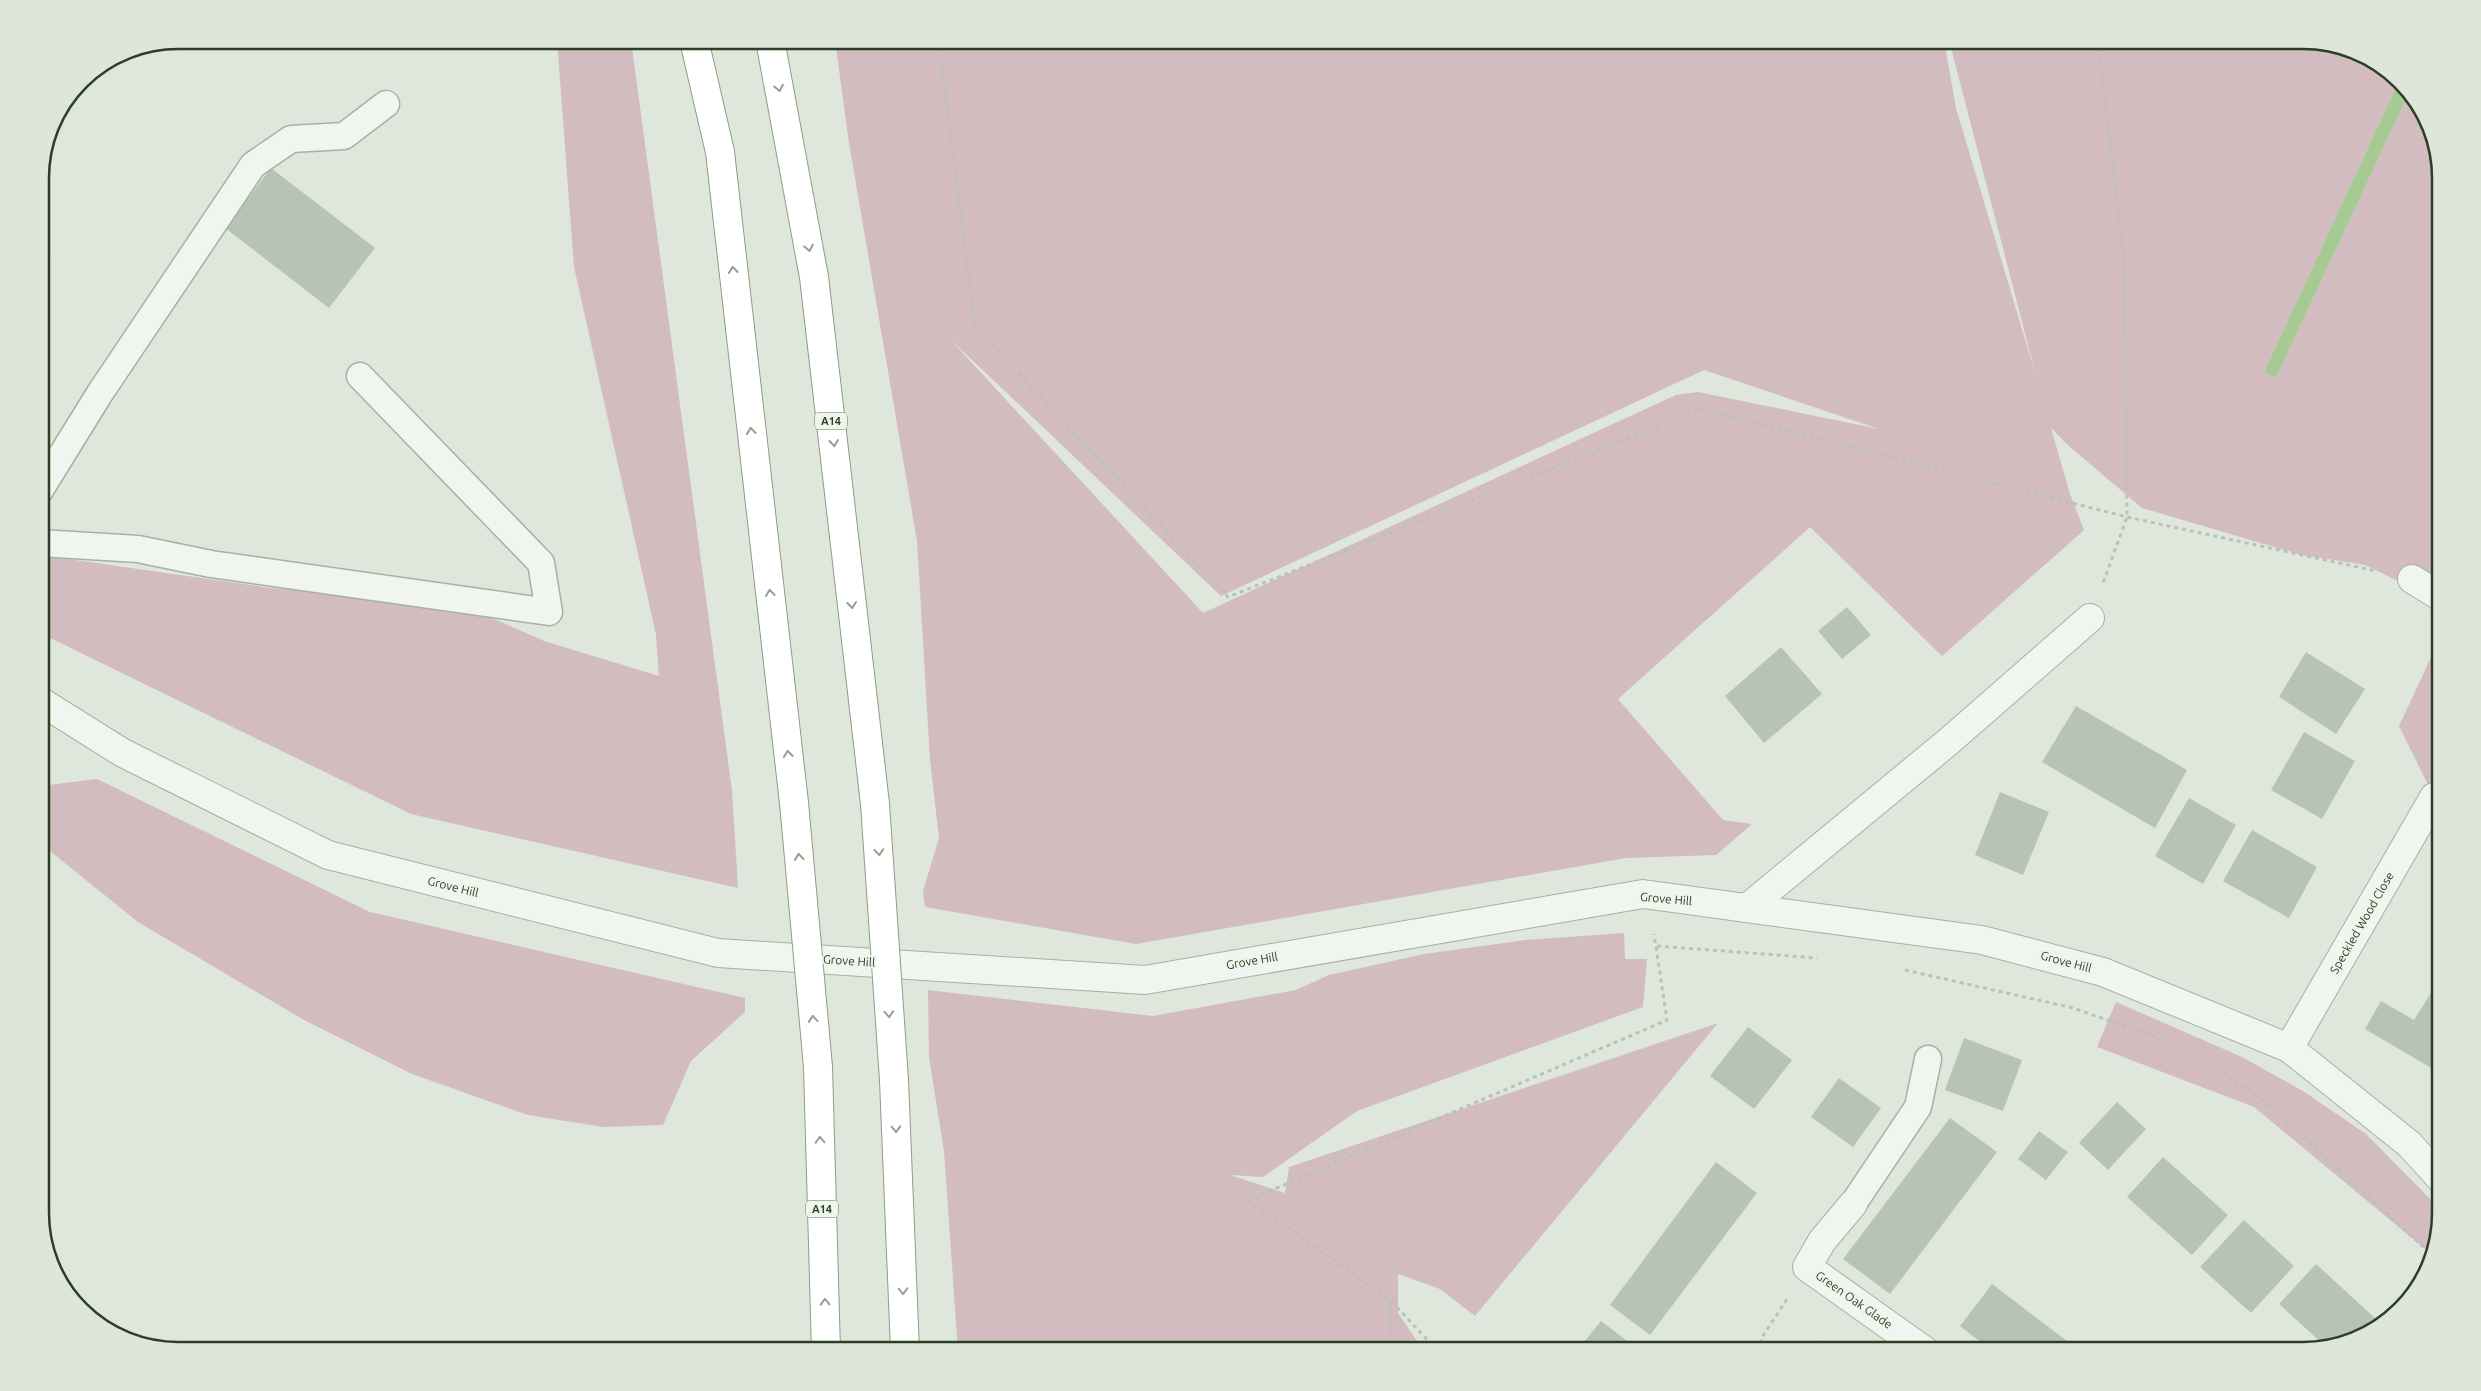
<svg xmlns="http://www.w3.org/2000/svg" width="2481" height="1391" font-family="Ubuntu,sans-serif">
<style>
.green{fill:#d2bcbf;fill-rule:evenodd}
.water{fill:#a7ca94}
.building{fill:#b7c4b3}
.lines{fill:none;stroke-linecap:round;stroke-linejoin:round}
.lane-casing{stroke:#a5b1a1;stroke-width:29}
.street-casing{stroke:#a5b1a1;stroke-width:30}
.highway-casing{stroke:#8a9f82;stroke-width:30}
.path{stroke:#b9c2b6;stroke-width:3;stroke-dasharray:4 4;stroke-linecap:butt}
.lane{stroke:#f0f5ef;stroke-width:26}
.street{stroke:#f0f5ef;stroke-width:28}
.highway{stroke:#fff;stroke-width:28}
.highway-bridge-casing{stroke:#8a9f82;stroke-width:30;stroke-linecap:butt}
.highway-bridge{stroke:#fff;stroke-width:28}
.oneway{stroke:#959f92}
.labels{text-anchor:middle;stroke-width:4;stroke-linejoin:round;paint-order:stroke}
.shield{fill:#eef5eb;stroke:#667660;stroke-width:1}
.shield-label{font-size:11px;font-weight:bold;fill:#2b3f25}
.street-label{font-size:12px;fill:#2b3f25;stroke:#eef5eb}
.rim{fill:none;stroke:#2b3f25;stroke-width:2.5}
</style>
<rect width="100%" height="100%" fill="#dfe7dc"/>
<g class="green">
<path d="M557,40h74l101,751 6,97 -327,-74 -371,-181v-78l231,33 114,10 105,19 54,24 115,35 -3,-41 -82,-368z"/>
<path d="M835,40h1109l12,68 80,268 -87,-336h354l69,18 26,25 -134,289 12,6 133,-285 9,9 23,67v433l-76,-37 -63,-10 -160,-47 -72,-61 -19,-19 19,66 14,36 -142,126 -132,-129 -192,172 105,121 29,4 -36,31 -90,3 -490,86 -211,-37 -2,-16 16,-53 -9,-78 -13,-219 -68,-398zM950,339l271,257 483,-226 175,59 -181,-37 -22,3 -473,218z"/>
<path d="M2441,636v156l-7,5 -35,-71z"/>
<path d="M97,779l273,133 375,86v14l-54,49 -28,64 -60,2 -75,-12 -116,-41 -108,-54 -166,-98 -98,-79v-57z"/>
<path d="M1624,933l1,26h22l-4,48 -286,104 -94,66 -33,-2 55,18 4,-26 429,-144 -243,293 -35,-27 -42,-15v39l26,38h-466l-14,-200 -15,-94 -1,-67 225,26 143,-26 33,-15 95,-21 102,-14z"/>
<path d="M2116,1002l126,55 61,34 63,43 75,76 -11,43 -176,-146 -157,-60z"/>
</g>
<path class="water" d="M2398,83l11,10 -133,285 -12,-6z"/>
<g class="building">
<path d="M271,168l104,80 -46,60 -104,-80z"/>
<path d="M1847,607l24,28 -29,24 -24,-28z"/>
<path d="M1781,647l41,47 -58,49 -39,-47z"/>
<path d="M2306,652l59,37 -29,45 -57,-37z"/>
<path d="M2076,706l111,64 -32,58 -113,-66z"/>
<path d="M2304,732l51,29 -33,58 -51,-29z"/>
<path d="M2000,792l49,20 -26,63 -48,-20z"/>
<path d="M2189,798l47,27 -33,59 -48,-28z"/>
<path d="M2252,830l65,37 -28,51 -66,-37z"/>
<path d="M2441,977v79l-8,13 -68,-40 16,-28 33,19z"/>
<path d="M1748,1027l44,33 -38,49 -44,-33z"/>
<path d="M1964,1038l58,22 -19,51 -58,-21z"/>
<path d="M1839,1078l42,30 -28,39 -42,-30z"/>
<path d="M2117,1102l29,27 -38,41 -29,-27z"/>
<path d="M1950,1118l47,34 -107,142 -47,-35z"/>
<path d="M2039,1131l29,21 -22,28 -28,-21z"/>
<path d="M2163,1157l65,58 -36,40 -65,-58z"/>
<path d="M1716,1162l41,31 -107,142 -40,-30z"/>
<path d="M2244,1220l50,46 -43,47 -51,-46z"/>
<path d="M2316,1264l60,55 -14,16 -38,10 -45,-41z"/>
<path d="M1992,1284l88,67h-88l-32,-25z"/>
<path d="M1601,1321l39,30h-63z"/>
<path d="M1818,1340l15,11h-23z"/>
</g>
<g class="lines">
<defs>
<g id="lane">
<path d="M40,490l60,-97 153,-228 38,-26 53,-3 42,-32"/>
<path d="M40,543l98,6 73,15 338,48 -8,-49 -181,-187"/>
<path d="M1853,1204l65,-97 10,-48"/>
</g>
<g id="street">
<path d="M2412,579l29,18"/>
<path d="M40,701l83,52 205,102 390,98 427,27 498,-86 339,46 121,32 186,76 120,96 32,35"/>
<path d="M1747,908l201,-166 142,-124"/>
<path d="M2289,1048l145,-251"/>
<path d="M1853,1204l-31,37 -15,26 118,84"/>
</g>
<g id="highway">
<path d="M694,40l26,112 74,651"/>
<path d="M770,40l44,237 61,527"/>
<path d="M818,1067l8,284"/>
<path d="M894,1080l11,271"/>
</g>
</defs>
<use href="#lane" class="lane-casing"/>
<use href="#street" class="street-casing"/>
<use href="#highway" class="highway-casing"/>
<g class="path">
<path d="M939,40l36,287 253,270 474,-188 425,108 249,54"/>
<path d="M2098,40l26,219 3,258 -24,66"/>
<path d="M1657,946l160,12"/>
<path d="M1905,970l168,38 91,32"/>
<path d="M2188,1050l74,49 168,154"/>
<path d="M1390,1301l2,50"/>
<path d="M1438,1351l-48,-51 -141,-100 418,-180 -13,-86"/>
<path d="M1765,1351l-4,-12 26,-40"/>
</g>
<use href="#lane" class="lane"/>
<use href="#street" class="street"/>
<use href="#highway" class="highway"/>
<defs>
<g id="highway-bridge">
<path d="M794,803l24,264"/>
<path d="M875,804l19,276"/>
</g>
</defs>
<use href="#highway-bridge" class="highway-bridge-casing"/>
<use href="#highway-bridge" class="highway-bridge"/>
</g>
<defs><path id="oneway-chevron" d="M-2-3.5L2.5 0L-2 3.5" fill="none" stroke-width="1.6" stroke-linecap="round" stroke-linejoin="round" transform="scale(1.25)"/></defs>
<g class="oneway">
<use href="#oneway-chevron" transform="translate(779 88) rotate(79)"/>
<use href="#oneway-chevron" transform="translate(809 248) rotate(79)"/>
<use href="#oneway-chevron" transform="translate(733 270) rotate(-96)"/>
<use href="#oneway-chevron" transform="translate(751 431) rotate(-96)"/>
<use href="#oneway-chevron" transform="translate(834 443) rotate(83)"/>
<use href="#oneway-chevron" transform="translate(770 593) rotate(-96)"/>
<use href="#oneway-chevron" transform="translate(852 605) rotate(83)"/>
<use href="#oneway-chevron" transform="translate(788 754) rotate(-96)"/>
<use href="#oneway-chevron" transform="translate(879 852) rotate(86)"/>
<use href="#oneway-chevron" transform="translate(799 857) rotate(-95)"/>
<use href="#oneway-chevron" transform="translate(889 1014) rotate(86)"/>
<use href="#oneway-chevron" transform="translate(813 1019) rotate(-95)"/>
<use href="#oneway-chevron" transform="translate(896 1129) rotate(88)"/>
<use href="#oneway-chevron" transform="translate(820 1140) rotate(-92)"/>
<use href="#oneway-chevron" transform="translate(903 1291) rotate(88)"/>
<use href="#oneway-chevron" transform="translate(825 1302) rotate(-92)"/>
</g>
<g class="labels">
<g class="shield">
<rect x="815" y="412.5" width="32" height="17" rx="4"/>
<rect x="806" y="1200.5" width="32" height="17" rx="4"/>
</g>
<g class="shield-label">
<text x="831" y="425">A14</text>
<text x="822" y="1213">A14</text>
</g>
<g class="street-label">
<text transform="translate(453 887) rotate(14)" y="4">Grove Hill</text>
<text transform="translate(1666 899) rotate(5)" y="4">Grove Hill</text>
<text transform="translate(2362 923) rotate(-60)" y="4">Speckled Wood Close</text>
<text transform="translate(849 961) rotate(4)" y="4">Grove Hill</text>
<text transform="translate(1252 961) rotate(-10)" y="4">Grove Hill</text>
<text transform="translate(2066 962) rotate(15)" y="4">Grove Hill</text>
<text transform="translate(1854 1300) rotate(35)" y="4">Green Oak Glade</text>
</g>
</g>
<path d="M0 0H2481V1391H0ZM178 49H2303A129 129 0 0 1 2432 178V1213A129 129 0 0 1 2303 1342H178A129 129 0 0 1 49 1213V178A129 129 0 0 1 178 49Z" fill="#dee6db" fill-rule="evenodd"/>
<path class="rim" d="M178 49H2303A129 129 0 0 1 2432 178V1213A129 129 0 0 1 2303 1342H178A129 129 0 0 1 49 1213V178A129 129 0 0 1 178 49Z"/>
</svg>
